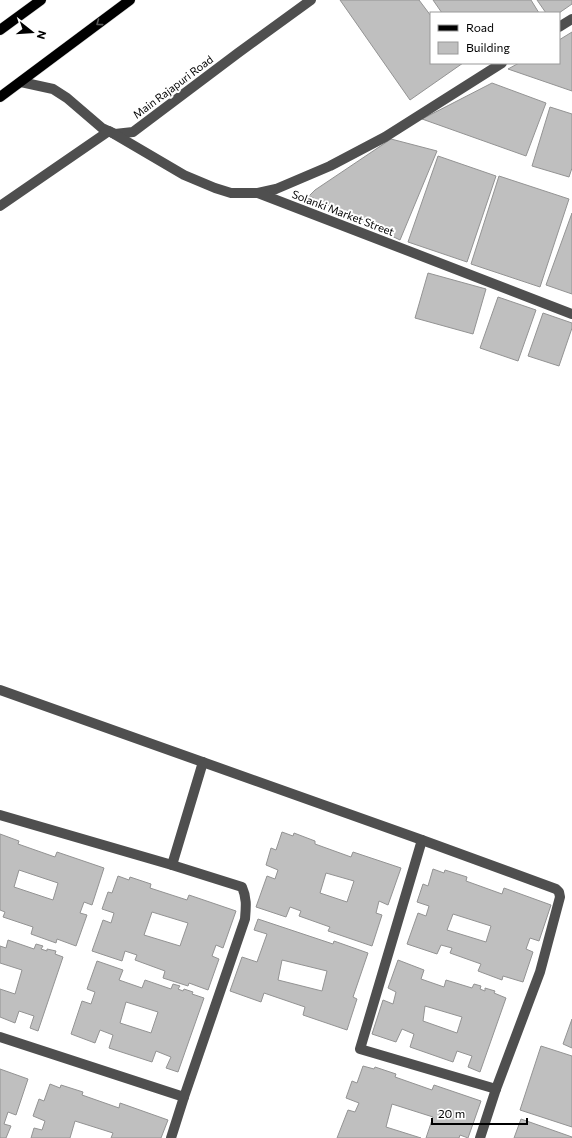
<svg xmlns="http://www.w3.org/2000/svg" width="572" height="1138" font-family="Commissioner,sans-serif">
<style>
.building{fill:#bfbfbf;stroke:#939393;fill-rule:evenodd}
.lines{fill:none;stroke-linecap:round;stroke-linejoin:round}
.major-casing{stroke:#dbdbdb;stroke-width:11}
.minor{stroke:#4f4f4f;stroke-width:10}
.major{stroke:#000;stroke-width:10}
.oneway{stroke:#595959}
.labels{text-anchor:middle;stroke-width:4;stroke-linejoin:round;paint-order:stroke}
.street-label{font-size:11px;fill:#000;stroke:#fff}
</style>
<rect width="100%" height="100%" fill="#fff"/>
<g class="building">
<path d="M340,0h79l12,16v47h32l-53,37z"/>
<path d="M433,0h98l8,13h-97z"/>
<path d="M537,0h35v4l-13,9h-13z"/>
<path d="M572,32v59l-64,-22 11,-6h40v-23z"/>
<path d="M492,83l54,20 -20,53 -104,-37z"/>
<path d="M550,107l22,7v54l-3,9 -37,-11z"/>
<path d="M391,139l46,12 -37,89 -91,-44 6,-6z"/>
<path d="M438,156l58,20 -29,86 -59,-20z"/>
<path d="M499,176l70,23 -29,88 -69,-23z"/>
<path d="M572,213v81l-26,-9z"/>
<path d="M428,273l58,16 -13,45 -58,-16z"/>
<path d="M498,297l38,13 -18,51 -38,-13z"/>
<path d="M543,313l29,10v5l-13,38 -31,-10z"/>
<path d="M282,832l11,4 1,-3 21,8v3l36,13 2,-5 48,16 -13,37 -9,-4 -3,12 6,2 -10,31 -44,-15 2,-4 -31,-11 2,-5 -11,-4 -4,10 -30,-10 11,-31 8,3 3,-9 -12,-5 5,-17 5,2zM326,873l28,8 -7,21 -27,-9z"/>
<path d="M0,834l19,7 -1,3 37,13 2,-5 47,16 -12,37 -8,-3 -4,11 7,2 -11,31 -19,-7 -1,4 -25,-9 2,-7 -30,-10 2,-5 -5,-2zM19,870l39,13 -5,17 -39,-13z"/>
<path d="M433,869l11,4 1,-3 22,7 -1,4 36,13 2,-6 47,17 -12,36 -9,-3 -4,11 7,3 -10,30 -20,-6 -1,4 -24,-9 3,-7 -31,-11 2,-5 -11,-3 -4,9 -30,-10 11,-31 8,3 3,-10 -12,-4 6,-18 5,2zM453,914l38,12 -5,16 -39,-12z"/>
<path d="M118,876l11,4 1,-3 21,7 -1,4 37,12 2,-5 47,16 -13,37 -7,-3 -4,11 7,3 -11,31 -19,-7 -1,3 -25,-8 2,-7 -30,-11 2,-5 -12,-4 -3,10 -30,-10 11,-31 8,3 3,-10 -12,-4 6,-17 4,1zM152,912l36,11 -8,23 -36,-11z"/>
<path d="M258,919l75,25 1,-3 34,12 -15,44 4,2 -10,31 -44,-15 2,-8 -41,-14 -3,9 -31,-11 12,-34 15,5 10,-28 -13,-4zM282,960l45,11 -5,20 -44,-11z"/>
<path d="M8,940l26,9 2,-5 7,2 -2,3 6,2v-2l9,2 -1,3 8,3 -25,74 -8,-3 4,-12 -15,-5 -4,12 -15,-6v-28l15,5 7,-24 -22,-7v-17l6,2z"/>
<path d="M398,960l26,10 -3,9 23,8 2,-7 26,8 2,-4 7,2 -1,3 5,2v-3l10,3 -1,2 12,5 -26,74 -12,-5 4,-11 -15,-5 -4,11 -43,-15 4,-13 -12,-5 -6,13 -24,-8 11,-34 10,4 3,-12 -8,-4zM425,1006l37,11 -5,16 -34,-12z"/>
<path d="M97,961l26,9 -4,10 23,8 3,-8 26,9 2,-5 7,2 -2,3 5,2 1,-2 9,3 -1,2 12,4 -26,74 -12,-4 5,-11 -15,-6 -4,11 -43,-14 4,-13 -13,-5 -5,13 -24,-9 11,-33 9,3 4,-12 -8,-3zM126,1002l32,10 -7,21 -31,-10z"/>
<path d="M572,1019v29l-9,-4z"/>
<path d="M541,1046l31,10v71l-52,-17z"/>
<path d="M363,1066l11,3 1,-2 21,7 -1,3 37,13 2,-5 47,16 -13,37 -8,-3 -1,3h-33l7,-21 -41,-13 -6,23 35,11h-84l11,-28 7,2 4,-9 -13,-5 6,-17 5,2z"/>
<path d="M0,1069l28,10 -12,36 -8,-3 -4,12 7,2 -5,12h-6z"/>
<path d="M50,1084l10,4 1,-3 22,7 -1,3 37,13 1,-5 48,17 -7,18h-50l2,-5 -38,-12 -5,17h-39l3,-10 8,2 3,-9 -12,-5 6,-17 5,2z"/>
<path d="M521,1119l51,18v1h-58z"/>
</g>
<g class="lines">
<defs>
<g id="major">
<path d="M0,30l41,-30"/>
<path d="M0,97l130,-97"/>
</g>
</defs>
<use href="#major" class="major-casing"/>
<g class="minor">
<path d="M559,27l13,-8"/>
<path d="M21,82l32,7 14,9 35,30 13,6 18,-2 105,-79 73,-53"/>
<path d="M258,193l18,-4 54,-23 55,-29 117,-74"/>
<path d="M0,206l109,-75 75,44 31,13 16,5h27l314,121"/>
<path d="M0,690l422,150 134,49 3,3 1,5 -20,75 -44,117 -16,49"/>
<path d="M0,815l172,50 31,-103"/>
<path d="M422,840l-62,209 136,40"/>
<path d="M0,1037l184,60"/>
<path d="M171,1138l13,-41 61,-178c1,-12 2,-21 -3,-32l-70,-22"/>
</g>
<use href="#major" class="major"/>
</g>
<defs><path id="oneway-chevron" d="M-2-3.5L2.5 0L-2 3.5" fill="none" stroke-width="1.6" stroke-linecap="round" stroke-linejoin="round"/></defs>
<use class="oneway" href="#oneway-chevron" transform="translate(99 23) rotate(143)"/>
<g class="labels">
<g class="street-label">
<text transform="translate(173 87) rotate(-37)" y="4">Main Rajapuri Road</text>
<text transform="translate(343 213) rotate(21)" y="4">Solanki Market Street</text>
</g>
</g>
<rect x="430" y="12" width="130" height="52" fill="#ffffff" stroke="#999999"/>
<rect x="438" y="25" width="20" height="6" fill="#000000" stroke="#999999"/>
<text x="466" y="32" font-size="12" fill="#000000">Road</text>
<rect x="438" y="42" width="20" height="12" fill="#bfbfbf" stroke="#999999"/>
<text x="466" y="52" font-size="12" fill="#000000">Building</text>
<g transform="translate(32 32) rotate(107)" stroke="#ffffff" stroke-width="3" paint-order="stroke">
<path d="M0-3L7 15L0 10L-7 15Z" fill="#000000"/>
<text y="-6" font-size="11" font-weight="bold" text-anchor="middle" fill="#000000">N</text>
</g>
<path d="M432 1118v6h95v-6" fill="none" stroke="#000000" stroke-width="2"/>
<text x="438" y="1118" font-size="12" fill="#000000" stroke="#ffffff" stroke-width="3" paint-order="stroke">20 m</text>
</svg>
